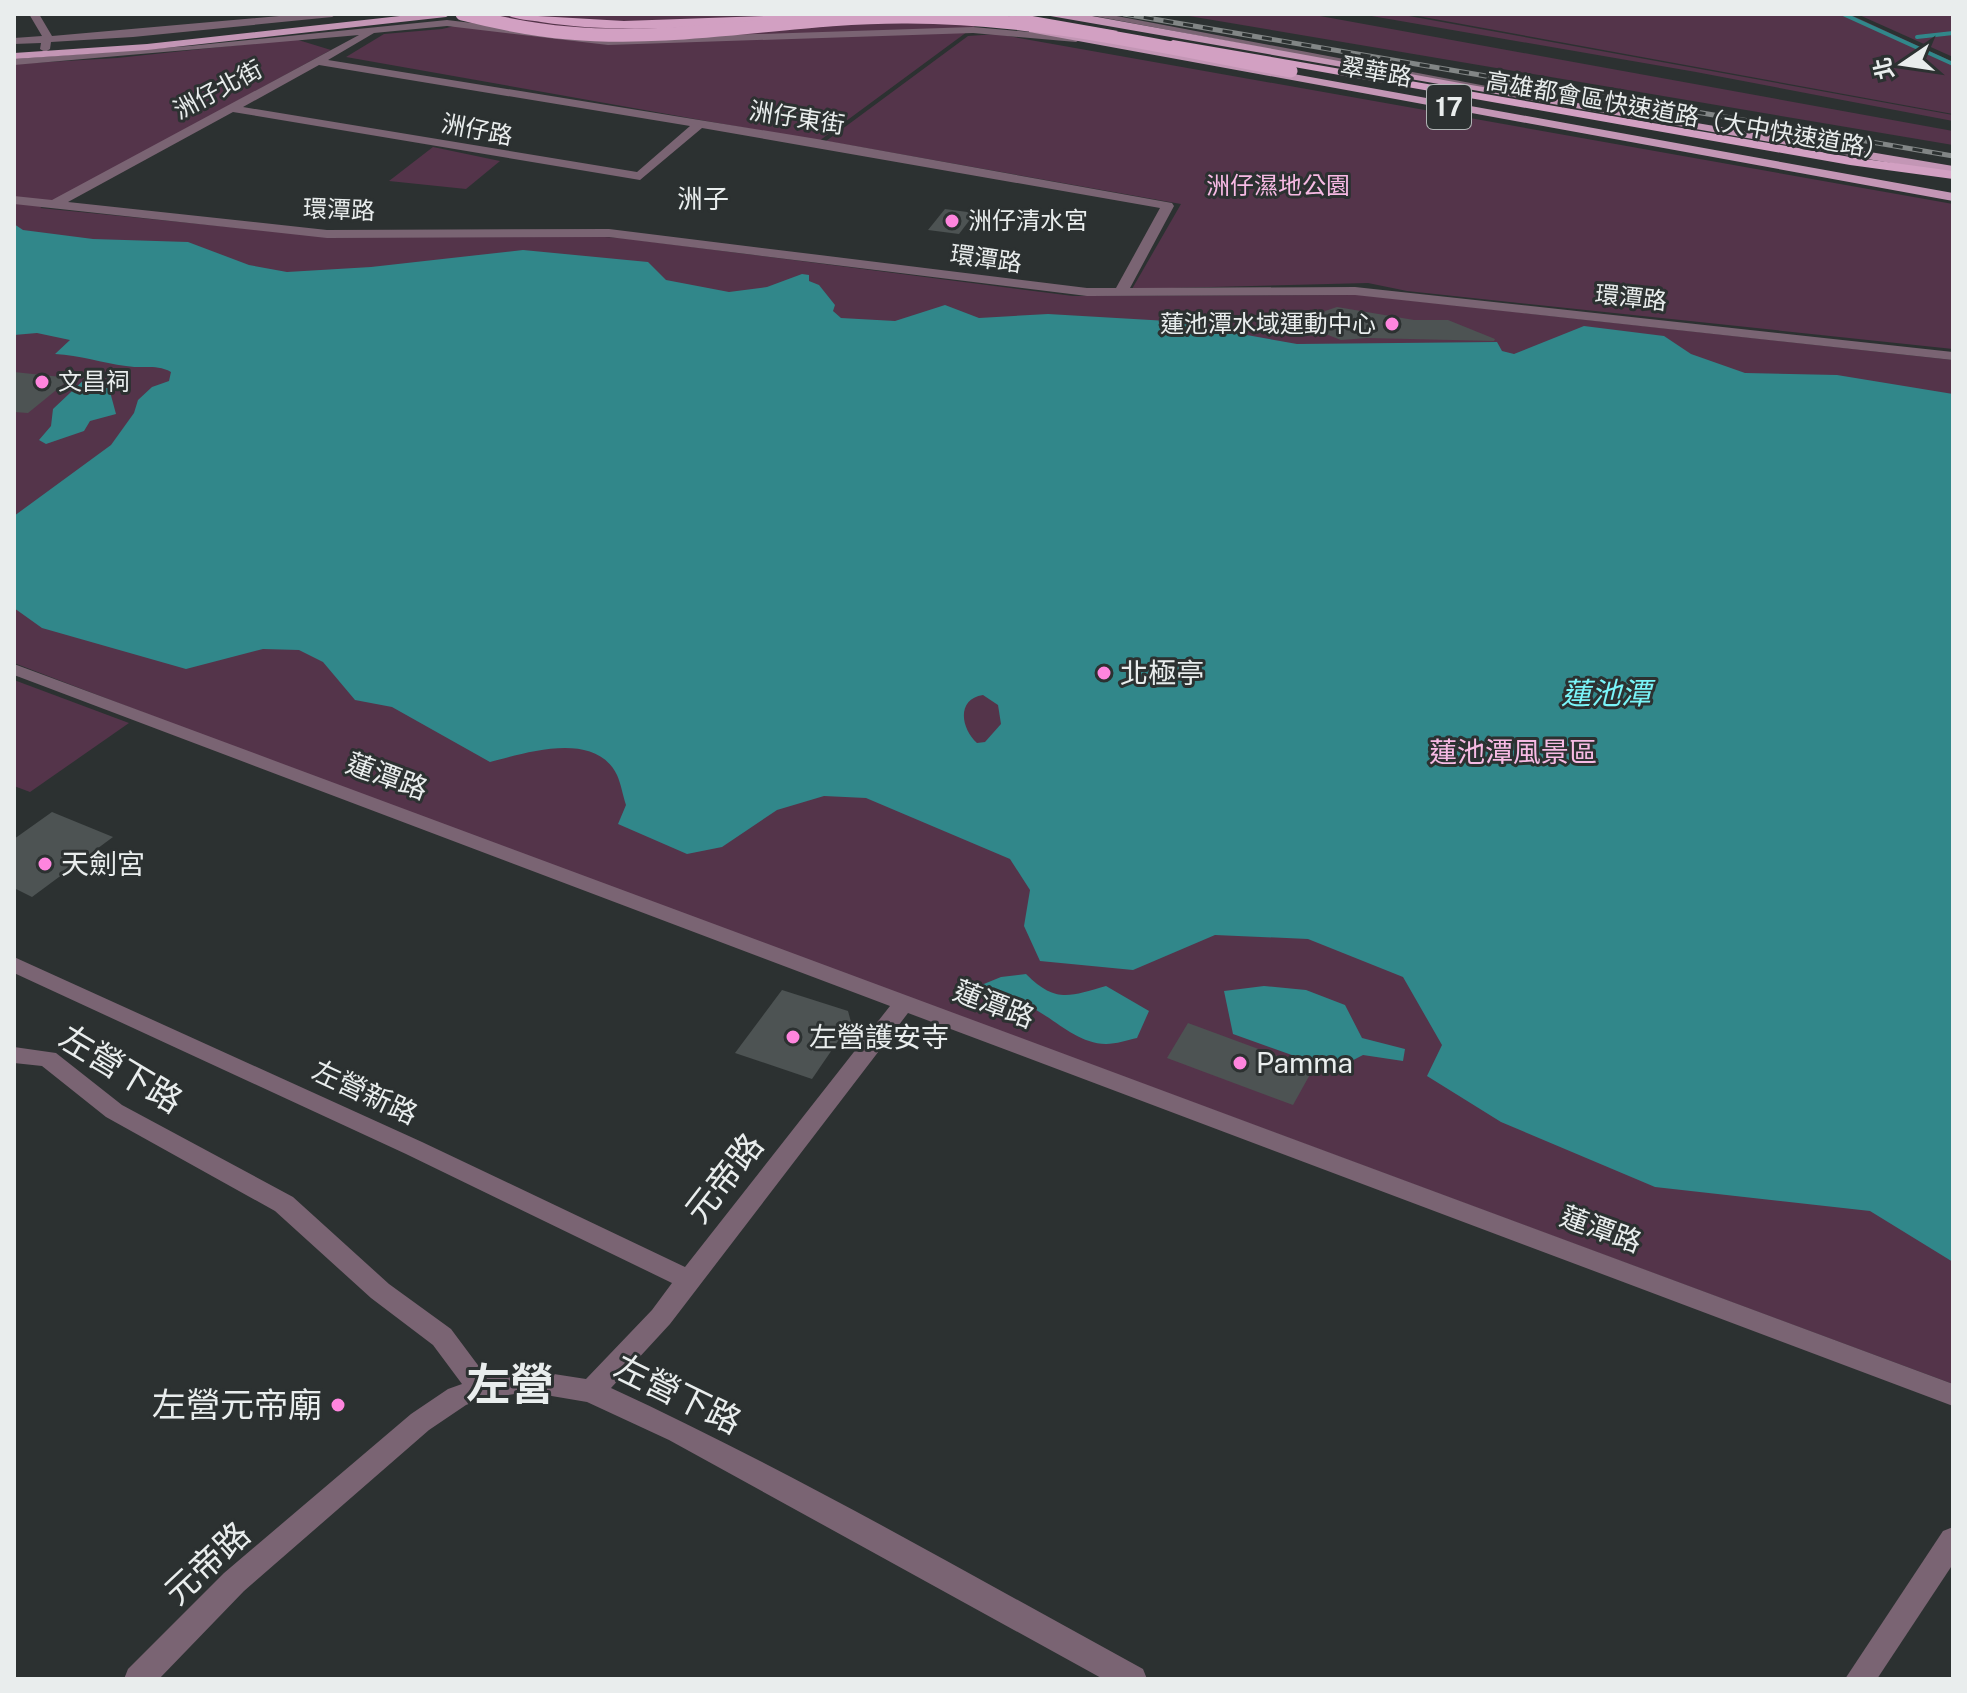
<svg xmlns="http://www.w3.org/2000/svg" width="1967" height="1693" font-family="'Public Sans','Noto Sans TC',sans-serif">
<style>
.green{fill:#54344a}
.water{fill:#31878a;fill-rule:evenodd}
.lines{fill:none;stroke-linecap:round;stroke-linejoin:round}
.stream{stroke:#31878a;stroke-width:4}
.building{fill:#4d5353}
.minor{fill:#7a6473;fill-rule:evenodd}
.primary{fill:#c396b5;fill-rule:evenodd}
.trunk{fill:#d2a0c2;fill-rule:evenodd}
.rail-casing{stroke:#828686;stroke-width:5}
.rail{stroke:#2c3131;stroke-width:3;stroke-dasharray:10;stroke-linecap:butt}
.trunk-bridge{stroke:#d2a0c2;stroke-width:13}
.poi-dot{fill:#ff85de;stroke:#2c3131;stroke-width:3}
.labels{text-anchor:middle;stroke-width:6;stroke-linejoin:round;paint-order:stroke}
.far-street-label{font-size:24px;fill:#e9eded;stroke:#2c3131}
.far-park-label{font-size:24px;fill:#f7bae4;stroke:#2c3131}
.far-poi-label{font-size:24px;fill:#e9eded;stroke:#2c3131;text-anchor:start}
.shield{fill:#2c3131;stroke:#b0b5b5;stroke-width:2}
.shield-label{font-size:26px;font-weight:bold;fill:#e9eded}
.far-neighbourhood-label{font-size:26px;fill:#e9eded;stroke:#2c3131}
.poi-label{font-size:28px;fill:#e9eded;stroke:#2c3131;text-anchor:start}
.park-label{font-size:28px;fill:#f7bae4;stroke:#2c3131}
.street-label{font-size:28px;fill:#e9eded;stroke:#2c3131}
.water-label{font-size:30px;font-style:italic;fill:#7af5f9;stroke:#2c3131}
.near-street-label{font-size:34px;fill:#e9eded;stroke:#2c3131}
.near-poi-label{font-size:34px;fill:#e9eded;stroke:#2c3131;text-anchor:end}
.near-district-label{font-size:44px;font-weight:bold;fill:#e9eded;stroke:#2c3131}
</style>
<rect width="100%" height="100%" fill="#2c3131"/>
<g class="green">
<path d="M507,14h394l74,12 -156,115 -473,-84 38,-23 58,-5z"/>
<path d="M1177,14h132l644,117v14z"/>
<path d="M1360,14h38l555,101v6l-257,-49z"/>
<path d="M1407,14h442l104,48v52z"/>
<path d="M1857,14h96v43z"/>
<path d="M997,34l956,170v145l-546,-58 -39,-8 -236,6 49,-85 -355,-63 142,-105z"/>
<path d="M295,39l36,11 -291,158 261,26h252l69,4 451,58 288,-1 592,65v1024l-1704,-631 -235,-90v-599l103,-6z"/>
<path d="M433,147l67,14 -34,28 -77,-8z"/>
<path d="M14,680l115,43 -99,69 -16,-6z"/>
</g>
<g class="water">
<path d="M14,224l9,6 70,9 95,3 61,23 38,7 84,-5 152,-17 125,12 18,18 63,12 38,-5 35,-13 7,1v6l10,4 16,20 -2,6 8,7 54,3 50,-16 34,13 69,-4 120,7 129,23 200,-2 5,9 12,3 70,-28 80,10 27,18 54,19 92,2 116,19v868l-83,-51 -215,-24 -154,-65 -74,-46 15,-31 -39,-68 -95,-38 -93,-4 -82,35 -93,-9 -16,-35 6,-36 -20,-31 -144,-61 -42,-2 -47,14 -55,37 -35,7 -69,-30 8,-19c-3,-9 -5,-21 -9,-30 -22,-45 -91,-22 -127,-13l-98,-55 -37,-7 -32,-38 -24,-12 -36,-1 -77,20 -144,-41 -28,-20v-92l97,-71 23,-32 4,-13 14,-13 17,-6 2,-9c-15,-8 -28,-3 -45,-6 -24,-3 -46,-11 -71,-12l15,-14 -33,-7 -23,2zM983,695l15,10 3,19 -16,18 -8,1c-16,-14 -21,-44 6,-48z"/>
<path d="M100,375l1,13h8l7,26 -26,7 -6,10 -38,13 -7,-4 12,-14 2,-17 35,-33z"/>
<path d="M1026,974c30,30 44,22 80,12l43,25 -12,27c-9,2 -21,6 -31,6 -43,-1 -66,-50 -110,-42l-22,-14 27,-11z"/>
<path d="M1264,986l42,4 39,15 17,33 43,11 -2,12 -40,-6 -29,15 -101,-36 -9,-43z"/>
</g>
<g class="lines">
<g class="stream">
<path d="M1843,14l110,50"/>
<path d="M1917,37l36,-4"/>
</g>
</g>
<g class="building">
<path d="M945,209l30,4 -16,21 -31,-4z"/>
<path d="M1337,307l77,13h34l47,19 -1,2 -127,-3 -26,2 -13,-5 -19,1 16,-25z"/>
<path d="M14,372l57,6 -43,35 -14,-1z"/>
<path d="M52,812l61,25 -81,60 -18,-9v-49z"/>
<path d="M782,990l66,21 3,11 -39,57 -77,-26z"/>
<path d="M1188,1023l125,46 -20,36 -126,-47z"/>
</g>
<g class="lines">
<g class="minor">
<path d="M29,14h10l13,22 250,-22h35l-5,3 -199,20 -82,5 -1,7 -5,3 -5,-3 1,-6 -27,1v-6l28,-2z"/>
<path d="M1084,14h22l455,86 -6,3z"/>
<path d="M447,20l161,19 365,-12 103,9 5,3 -5,3 -103,-9 -365,12 -161,-19 -73,7 -46,27 489,79 355,64 2,3 -44,82 225,-1 598,65v8l-598,-65 -268,1 -478,-59 -282,1 -313,-34v-8l38,4 307,-165 -345,30v-6l175,-13zM319,65l371,61 -53,46 -394,-65zM233,112l407,68 62,-52 458,80 -44,80h-29l-478,-59 -282,1 -259,-28z"/>
<path d="M14,664l1939,720v22l-1045,-393 -238,311 -59,64c182,84 356,185 532,281l4,10h-44l-434,-239 -82,-38 -59,-10 -46,7 -16,6 -37,25 -185,161 -85,88h-35l4,-10 96,-96 187,-159 37,-25 14,-5 -29,-39 -62,-47 -96,-87 -169,-94 -64,-51 -28,-3v-16l42,6 66,52 171,92 96,87 62,45 35,47 42,-6 58,9 66,-69 20,-27 -266,-129 -392,-181v-16l408,185 263,125 205,-261 -876,-331z"/>
<path d="M1953,1527v37l-76,115h-32l98,-148z"/>
</g>
<g class="primary">
<path d="M418,14h33l-5,3 -299,33 -133,9v-6l133,-9z"/>
<path d="M1039,14l53,2 379,69 482,81v8z"/>
<path d="M1033,27l920,166v8l-924,-169v-4z"/>
</g>
<g class="trunk">
<path d="M505,14l119,7 195,-7 -6,3c-90,8 -183,19 -272,5 -12,-2 -26,-2 -36,-8z"/>
<path d="M992,14h29l97,17 -6,3z"/>
<path d="M1173,40l677,117 103,14v8l-103,-14 -681,-120 -2,-2z"/>
</g>
<defs>
<path id="rail" d="M1124,14l829,142"/>
</defs>
<use href="#rail" class="rail-casing"/>
<use href="#rail" class="rail"/>
<path class="trunk-bridge" d="M462,14c36,9 71,16 107,19 111,10 222,-16 333,-16 131,-1 260,30 389,54"/>
</g>
<g class="poi-dot">
<circle cx="952" cy="221" r="8"/>
<circle cx="1392" cy="324" r="8"/>
<circle cx="42" cy="382" r="8"/>
<circle cx="1104" cy="673" r="8"/>
<circle cx="45" cy="864" r="8"/>
<circle cx="793" cy="1037" r="8"/>
<circle cx="1240" cy="1063" r="8"/>
<circle cx="338" cy="1405" r="8"/>
</g>
<g class="labels">
<g class="far-street-label">
<text transform="translate(1376 72) rotate(10)" y="8">翠華路</text>
<text transform="translate(218 90) rotate(-28)" y="8">洲仔北街</text>
<text transform="translate(1687 116) rotate(10)" y="8">高雄都會區快速道路（大中快速道路）</text>
<text transform="translate(797 118) rotate(9)" y="8">洲仔東街</text>
<text transform="translate(477 130) rotate(11)" y="8">洲仔路</text>
<text transform="translate(339 210) rotate(2)" y="8">環潭路</text>
<text transform="translate(986 259) rotate(8)" y="8">環潭路</text>
<text transform="translate(1631 298) rotate(6)" y="8">環潭路</text>
</g>
<g class="far-park-label">
<text x="1278" y="194">洲仔濕地公園</text>
</g>
<g class="far-poi-label">
<text x="968" y="229">洲仔清水宮</text>
<text x="1376" y="332" text-anchor="end">蓮池潭水域運動中心</text>
<text x="58" y="390">文昌祠</text>
</g>
<rect class="shield" x="1427" y="85" width="44" height="44" rx="6"/>
<g class="shield-label">
<text x="1449" y="116">17</text>
</g>
<g class="far-neighbourhood-label">
<text x="703" y="208">洲子</text>
</g>
<g class="poi-label">
<text x="1120" y="683">北極亭</text>
<text x="61" y="874">天劍宮</text>
<text x="809" y="1047">左營護安寺</text>
<text x="1256" y="1073">Pamma</text>
</g>
<g class="park-label">
<text x="1513" y="762">蓮池潭風景區</text>
</g>
<g class="street-label">
<text transform="translate(387 776) rotate(20)" y="10">蓮潭路</text>
<text transform="translate(994 1004) rotate(21)" y="10">蓮潭路</text>
<text transform="translate(365 1092) rotate(25)" y="10">左營新路</text>
<text transform="translate(1601 1229) rotate(20)" y="10">蓮潭路</text>
</g>
<g class="water-label">
<text x="1606" y="704">蓮池潭</text>
</g>
<g class="near-street-label">
<text transform="translate(121 1069) rotate(31)" y="12">左營下路</text>
<text transform="translate(724 1178) rotate(-52)" y="12">元帝路</text>
<text transform="translate(678 1394) rotate(26)" y="12">左營下路</text>
<text transform="translate(207 1563) rotate(-43)" y="12">元帝路</text>
</g>
<g class="near-poi-label">
<text x="322" y="1417">左營元帝廟</text>
</g>
<g class="near-district-label">
<text x="510" y="1400">左營</text>
</g>
</g>
<rect width="1967" height="1693" fill="none" stroke="#e9eded" stroke-width="32"/>
<g transform="translate(1903 64) rotate(257)" stroke="#2c3131" stroke-width="6" paint-order="stroke">
<path d="M0-6L14 30L0 20L-14 30Z" fill="#e9eded"/>
<text y="-12" font-size="22" font-weight="bold" text-anchor="middle" fill="#e9eded">北</text>
</g>
</svg>
